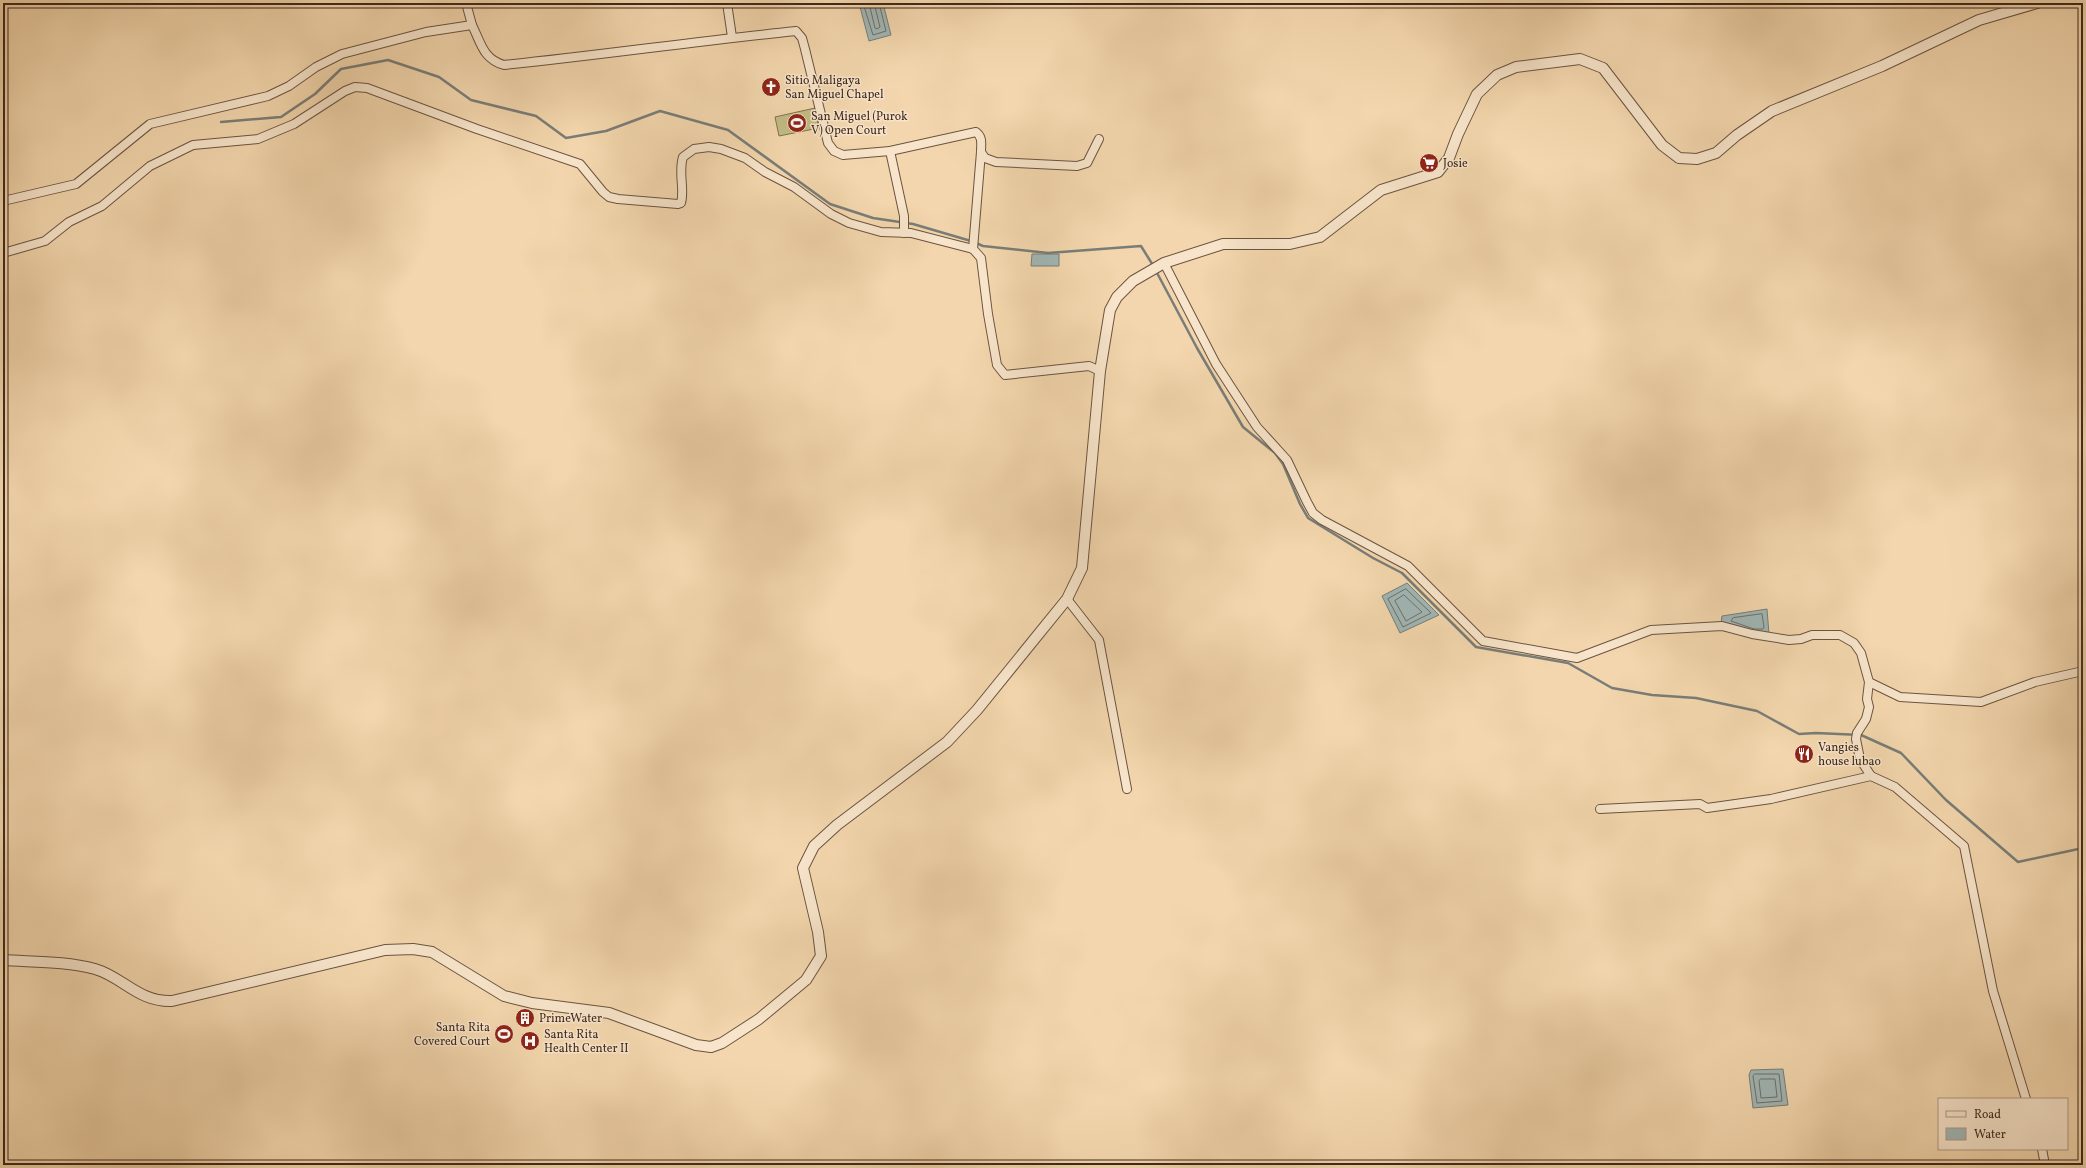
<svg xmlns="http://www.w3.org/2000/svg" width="2086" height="1168" font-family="Vollkorn,serif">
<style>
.green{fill:#c2bc85;stroke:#807250}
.water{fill:#a0b6b5;stroke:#797d78}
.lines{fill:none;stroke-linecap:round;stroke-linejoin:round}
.shore{stroke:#6f6f68;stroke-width:1}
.stream{stroke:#797d78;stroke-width:2.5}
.minor-casing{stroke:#6b5440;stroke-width:10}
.tertiary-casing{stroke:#6b5440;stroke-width:12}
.minor{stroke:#f7e4ca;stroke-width:8}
.tertiary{stroke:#f7e4ca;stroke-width:10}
.labels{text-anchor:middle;stroke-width:3;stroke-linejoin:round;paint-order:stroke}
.poi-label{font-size:12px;fill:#3e281c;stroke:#f7e4ca;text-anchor:start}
</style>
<rect width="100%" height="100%" fill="#f3d6ad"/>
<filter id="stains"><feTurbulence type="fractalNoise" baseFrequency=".005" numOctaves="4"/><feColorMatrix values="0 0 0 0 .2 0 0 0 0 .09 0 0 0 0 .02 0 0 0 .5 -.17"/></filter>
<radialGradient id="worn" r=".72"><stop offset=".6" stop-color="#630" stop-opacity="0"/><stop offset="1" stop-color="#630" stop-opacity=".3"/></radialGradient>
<path class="green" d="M815,108l4,20 -40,8 -4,-19z"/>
<g class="water">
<path d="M859,3h24l8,32 -22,6z"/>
<path d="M1032,254h27v12h-28z"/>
<path d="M1407,583l32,32 -39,18 -18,-37z"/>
<path d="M1767,609l2,25 -48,-11 1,-7z"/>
<path d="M1783,1069l5,36 -35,3 -4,-33 2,-5z"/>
</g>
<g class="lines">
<g class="shore">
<path d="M863,3l10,32 13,-4 -7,-28"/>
<path d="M869,3l6,25 2,1 3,-2 -6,-24"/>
<path d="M1406,589l25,24 -28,14 -15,-28z"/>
<path d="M1404,595l18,17 -16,9 -11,-20z"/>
<path d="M1762,614l2,13 -1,2h-9l-23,-8 2,-3z"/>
<path d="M1755,1074h24l3,27 -25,2 -4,-27z"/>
<path d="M1761,1079h14l2,18 -16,1 -2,-17z"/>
</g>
<g class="stream">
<path d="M221,122l60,-5 34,-23 26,-25 47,-9 51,17 32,23 65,16 30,22 40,-7 54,-20 68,19 102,74 43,14 40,6 58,17"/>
<path d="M976,243l7,3 65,7 93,-7 13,21"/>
<path d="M1156,271l41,77 46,79 32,26 8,11 17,40 8,14 65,40 29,15 74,74 92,16 44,25 40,7 44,3 61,13 42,23 17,-1 45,2 40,18 45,47 72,62 65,-14"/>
</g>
<defs>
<g id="minor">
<path d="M466,3l6,22"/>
<path d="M727,3l5,34"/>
<path d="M890,151l14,65v17"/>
<path d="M981,152l4,6 11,4 81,4 10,-3 12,-24"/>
<path d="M3,201l73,-17 74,-60 118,-28 21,-10 27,-19 26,-13 84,-22 46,-7c9,18 11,34 32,40 97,-10 194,-24 292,-34l6,7 3,11 23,94 6,8 9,4 47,-4 86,-19c7,5 5,12 5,20l-8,97"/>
<path d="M3,253l42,-12 24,-19 33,-16 48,-40 43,-21 65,-6 36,-15 51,-33 10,-4 12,1 110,41 103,35 23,28 6,5 9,2 60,5 3,-1c4,-14 -3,-30 2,-46l11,-8 15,-2 12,2 24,9 20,14 29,15 37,27 18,9 32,9 30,1 62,16 8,9 7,56 9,51 8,10 84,-9 11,5"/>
<path d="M1164,263l52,101 41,63 30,33 20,42 6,11 9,7 86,46 75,75 94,17 74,-28 71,-4 30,8 37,6 12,-1 11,-4h28l14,8 7,10 8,29 31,15 81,5 54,-20 48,-11"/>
<path d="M1067,599l32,41 28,149"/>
<path d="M1869,682l-2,17 2,8 -3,12 -9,14 -1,6 4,20 11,17 24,11 69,59 29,145 33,108"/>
<path d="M1600,809l100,-5 7,4 64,-9 100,-23"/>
<path d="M2042,1149l3,16"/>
</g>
<path id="tertiary" d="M3,960c30,2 63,1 92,9 28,8 43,33 77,32l213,-51 28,-1 19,3 72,44 28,7 77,10 87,32 15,2 11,-4 37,-24 47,-39 15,-24 -3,-24 -15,-64 11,-22 23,-21 110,-83 30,-32 90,-111 15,-31 18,-197 10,-61 7,-13 16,-16 31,-18 59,-19h67l30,-7 61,-47 57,-18 11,-14 9,-24 19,-40 20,-19 19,-8 64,-8 23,9 59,77 17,13 18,1 19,-6 21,-18 35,-24 110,-45 97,-46 58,-17"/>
</defs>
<use href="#minor" class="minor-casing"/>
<use href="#tertiary" class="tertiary-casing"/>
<use href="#minor" class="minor"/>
<use href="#tertiary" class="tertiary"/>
</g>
<defs>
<symbol id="church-disc" viewBox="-11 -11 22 22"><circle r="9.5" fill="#8f2418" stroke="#f7e4ca"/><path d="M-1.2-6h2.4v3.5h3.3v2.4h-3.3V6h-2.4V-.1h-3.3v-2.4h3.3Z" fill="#fff"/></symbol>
<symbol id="stadium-disc" viewBox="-11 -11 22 22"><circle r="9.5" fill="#8f2418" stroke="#f7e4ca"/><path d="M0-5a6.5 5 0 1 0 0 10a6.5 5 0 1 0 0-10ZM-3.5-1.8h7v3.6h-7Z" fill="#fff"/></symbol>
<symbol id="supermarket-disc" viewBox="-11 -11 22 22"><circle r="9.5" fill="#8f2418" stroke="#f7e4ca"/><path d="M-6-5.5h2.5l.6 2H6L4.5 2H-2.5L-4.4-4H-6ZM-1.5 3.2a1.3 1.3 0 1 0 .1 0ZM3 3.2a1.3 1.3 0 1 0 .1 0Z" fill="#fff"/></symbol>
<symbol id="restaurant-disc" viewBox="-11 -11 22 22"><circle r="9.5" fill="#8f2418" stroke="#f7e4ca"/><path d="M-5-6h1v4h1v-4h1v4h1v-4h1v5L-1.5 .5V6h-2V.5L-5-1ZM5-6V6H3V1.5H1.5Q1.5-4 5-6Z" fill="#fff"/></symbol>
<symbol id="building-disc" viewBox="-11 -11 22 22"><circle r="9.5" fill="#8f2418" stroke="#f7e4ca"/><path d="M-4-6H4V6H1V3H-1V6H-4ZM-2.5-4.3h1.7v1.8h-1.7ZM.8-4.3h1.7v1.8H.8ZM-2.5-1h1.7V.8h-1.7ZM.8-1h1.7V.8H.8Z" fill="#fff"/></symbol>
<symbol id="hospital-disc" viewBox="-11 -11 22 22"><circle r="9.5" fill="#8f2418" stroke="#f7e4ca"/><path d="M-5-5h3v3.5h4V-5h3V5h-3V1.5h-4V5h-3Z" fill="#fff"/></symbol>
</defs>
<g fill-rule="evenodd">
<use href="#church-disc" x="760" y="76" width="22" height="22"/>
<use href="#stadium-disc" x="786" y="112" width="22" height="22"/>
<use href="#supermarket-disc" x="1418" y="152" width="22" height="22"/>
<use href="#restaurant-disc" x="1793" y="743" width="22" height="22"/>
<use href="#building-disc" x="514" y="1007" width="22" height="22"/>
<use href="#stadium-disc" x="493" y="1023" width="22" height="22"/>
<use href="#hospital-disc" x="519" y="1030" width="22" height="22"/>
</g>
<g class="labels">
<g class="poi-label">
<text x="785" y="84">Sitio Maligaya<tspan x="785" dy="14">San Miguel Chapel</tspan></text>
<text x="811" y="120">San Miguel (Purok<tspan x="811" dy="14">V) Open Court</tspan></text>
<text x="1443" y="167">Josie</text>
<text x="1818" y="751">Vangies<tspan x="1818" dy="14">house lubao</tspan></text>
<text x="539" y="1022">PrimeWater</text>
<text x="490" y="1031" text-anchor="end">Santa Rita<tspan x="490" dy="14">Covered Court</tspan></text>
<text x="544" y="1038">Santa Rita<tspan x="544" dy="14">Health Center II</tspan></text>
</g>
</g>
<rect width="2086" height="1168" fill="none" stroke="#f3d6ad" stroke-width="16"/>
<rect x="4" y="4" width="2078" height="1160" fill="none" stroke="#3e281c" stroke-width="2"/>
<rect x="8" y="8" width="2070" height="1152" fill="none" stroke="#3e281c"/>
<rect x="1938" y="1098" width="130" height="52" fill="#f7e4ca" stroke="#ad9984"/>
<rect x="1946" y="1111" width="20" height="6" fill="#f7e4ca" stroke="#ad9984"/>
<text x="1974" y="1118" font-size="12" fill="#3e281c">Road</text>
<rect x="1946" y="1128" width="20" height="12" fill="#a0b6b5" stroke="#ad9984"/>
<text x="1974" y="1138" font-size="12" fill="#3e281c">Water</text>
<rect width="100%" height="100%" filter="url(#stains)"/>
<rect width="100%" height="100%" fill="url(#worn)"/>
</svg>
